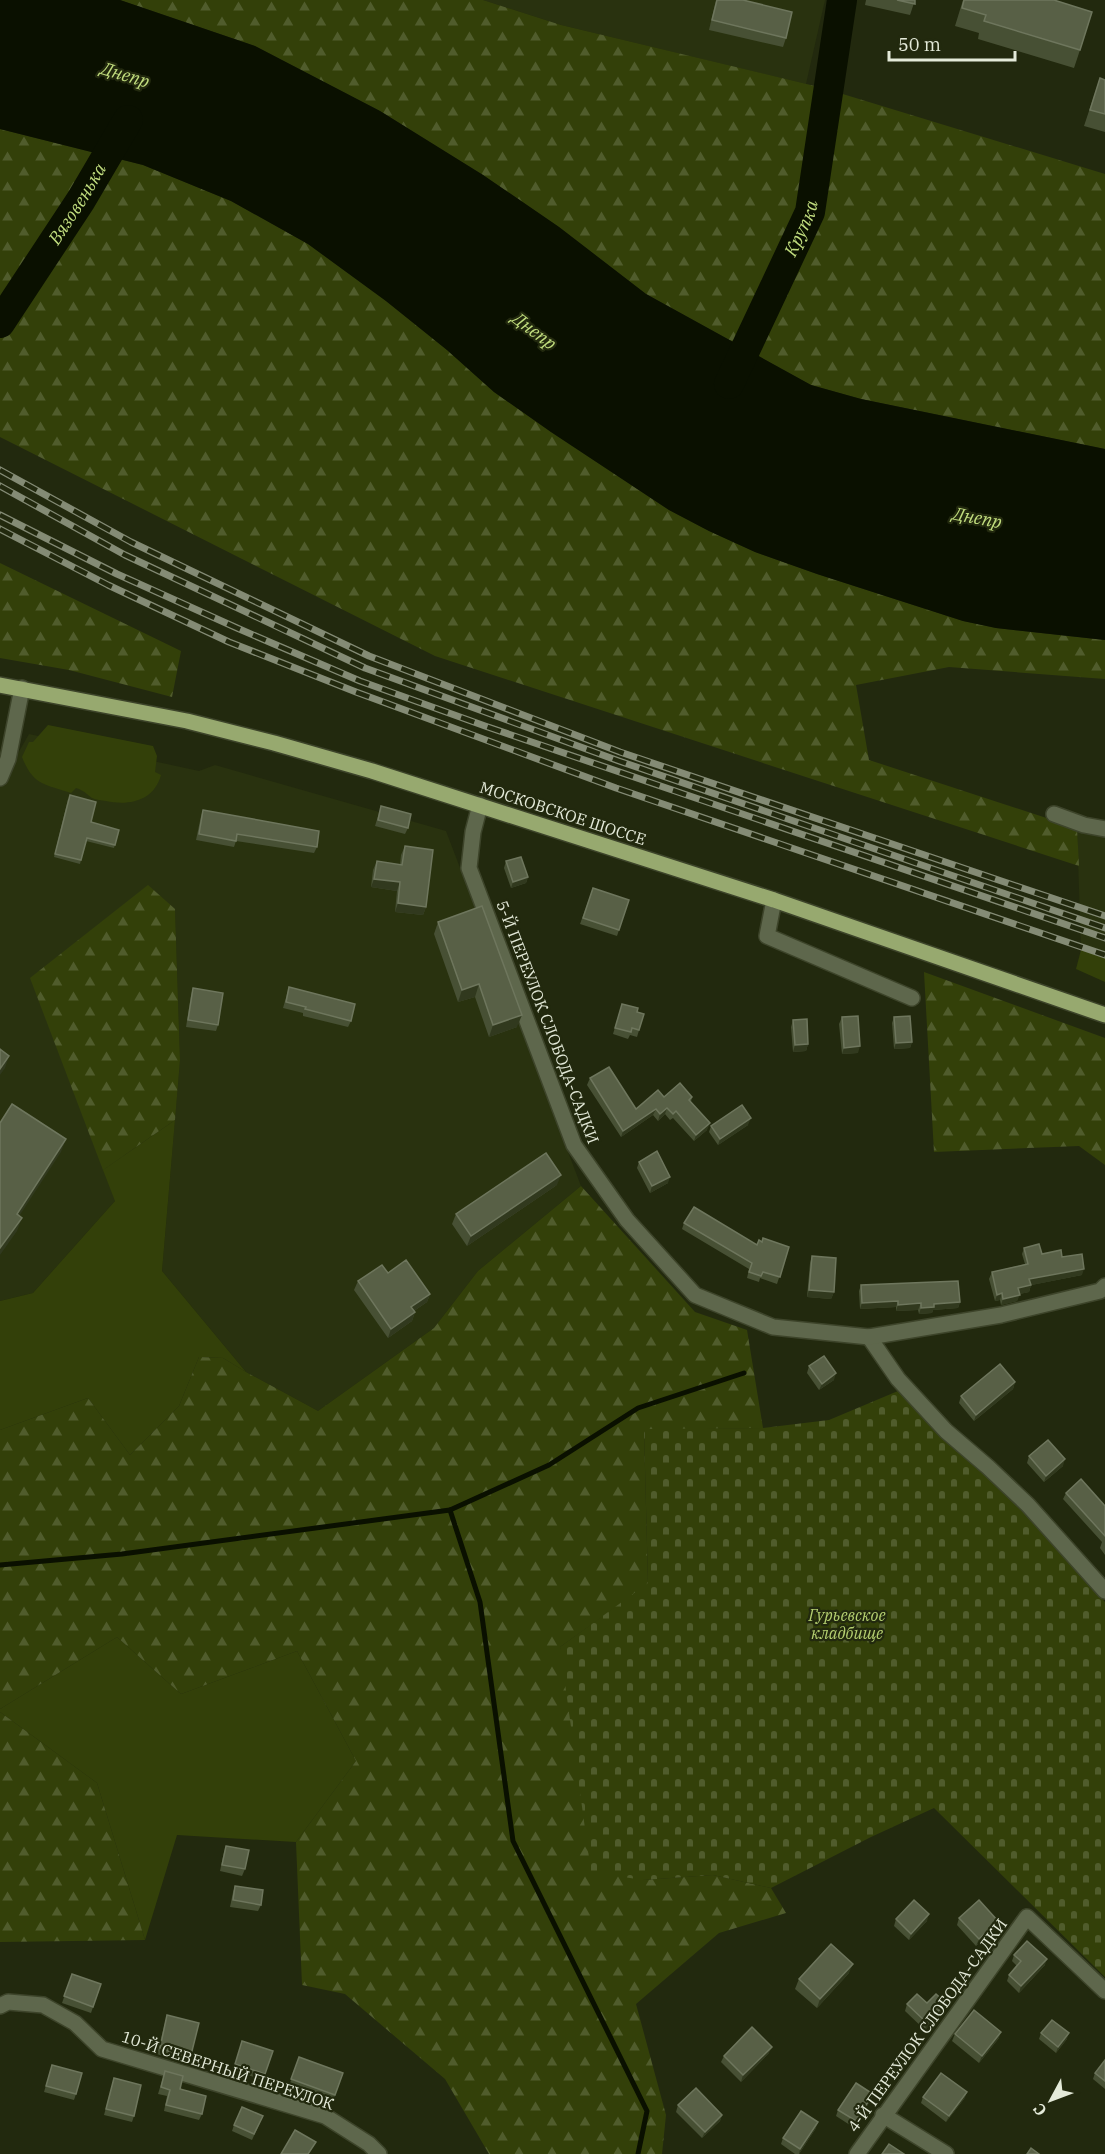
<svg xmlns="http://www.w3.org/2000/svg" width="1105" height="2154" font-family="'IBM Plex Serif',serif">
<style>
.built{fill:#29320f}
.green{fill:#334009}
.forest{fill:url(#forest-firs)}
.cemetery{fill:url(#cemetery-stones)}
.water{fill:#0a1000}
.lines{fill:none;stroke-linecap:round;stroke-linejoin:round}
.stream{stroke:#0a1000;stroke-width:5}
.river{stroke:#0a1000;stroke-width:30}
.minor-casing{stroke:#3d442a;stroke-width:18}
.tertiary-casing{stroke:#3d442a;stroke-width:18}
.primary-casing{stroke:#3d442a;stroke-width:18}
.minor{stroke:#5e674c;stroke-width:15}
.tertiary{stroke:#5e674c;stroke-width:15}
.primary{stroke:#97a96f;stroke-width:15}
.rail-casing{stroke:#848b75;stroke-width:7}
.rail{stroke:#22290e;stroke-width:4.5;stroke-dasharray:14;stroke-linecap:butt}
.wall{fill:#475034}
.shaded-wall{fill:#31391e}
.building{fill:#586046;stroke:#6e765d;stroke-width:1.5}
.labels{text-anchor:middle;stroke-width:4.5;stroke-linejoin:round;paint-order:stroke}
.street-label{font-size:16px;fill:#e4ead9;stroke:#22290e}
.park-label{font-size:16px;font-style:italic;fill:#b4cf70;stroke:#22290e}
.water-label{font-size:18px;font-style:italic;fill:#c1dd7e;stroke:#22290e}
</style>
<defs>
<pattern id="forest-firs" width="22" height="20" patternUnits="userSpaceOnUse" patternTransform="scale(1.5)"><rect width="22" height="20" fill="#334009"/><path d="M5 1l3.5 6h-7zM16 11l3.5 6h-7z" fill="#505c2c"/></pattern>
<pattern id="cemetery-stones" width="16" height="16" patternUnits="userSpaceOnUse" patternTransform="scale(1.5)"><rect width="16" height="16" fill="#334009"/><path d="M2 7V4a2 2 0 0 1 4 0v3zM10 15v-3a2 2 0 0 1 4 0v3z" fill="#505c2c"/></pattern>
</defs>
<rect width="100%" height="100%" fill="#22290e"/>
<g class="built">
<path d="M483,0h342l-19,84 -245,-59z"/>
<path d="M29,734l170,37 16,-6 231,66 135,355 -103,85 -44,57 -116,83 -72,-39 -84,-101 18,-211 -5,-151 -60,292 -82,92 -33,8v-516z"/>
<path d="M1077,828l28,6v124l-24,-8z"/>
</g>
<g class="green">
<path d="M48,725l105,21 4,10 -2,16 6,3c-7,26 -32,31 -55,26 -4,-1 -10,-1 -14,-3 -7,-5 -7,-7 -16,-10l-5,5c-27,-9 -38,-8 -49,-36l7,-15h4z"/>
<path d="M1081,950l24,8v24l-29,-13z"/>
<path d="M175,1120l-13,151 84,101 -23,-14 -24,-1 -20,49 -49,49 -42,-57 -88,32v-129l33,-8 82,-92 -12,-31z"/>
<path d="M117,1637l64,57 116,-43 59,110 -60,81 -119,-7 -32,105 -48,-157 -97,-71v-3z"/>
</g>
<g class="forest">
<path d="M120,0h363l78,25 262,63 282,86v275l-244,-50 -50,-14 -165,-91 -87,-67 -76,-52 -103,-64 -125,-65z"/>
<path d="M0,129l143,36 88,36 77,43 78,57 61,49 47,42 57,40 118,78 40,21 46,21 62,22 146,47 33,7 109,12v39l-156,-12 -93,18 13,75 208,68 2,38 -644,-210 -435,-219z"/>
<path d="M0,563l181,88 -9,46 -103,-27 -69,-12z"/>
<path d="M148,885l27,24 5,151 -5,60 -72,50 -73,-192z"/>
<path d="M924,972l181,66v127l-26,-19 -145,6z"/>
<path d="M581,1186l114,126 52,18 16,98 -119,2 4,154 -88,63 83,233 70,-5 58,13 15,25 -67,20 -83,71 30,111 -4,39h-173l-44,-75 -100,-85 -43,-9 -6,-143 60,-81 -59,-110 -116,43 -64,-57 -117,72v-279l88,-32 42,57 49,-49 20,-49 24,1 23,14 72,39 116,-83 44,-57z"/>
<path d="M0,1712l97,71 48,157 -145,2z"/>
</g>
<path class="cemetery" d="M898,1391l44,43 80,75 83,93v375l-171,-169 -63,29 -100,51 -58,-13 -70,5 -52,-8 -31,-225 88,-64 -4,-154 119,-1 66,-8z"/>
<path class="water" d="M0,0h120l135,46 125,65 103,64 76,52 87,67 165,91 50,14 244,50v191l-109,-12 -33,-7 -146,-47 -62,-22 -46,-21 -40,-21 -118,-78 -57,-40 -47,-42 -61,-49 -78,-57 -77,-43 -88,-36 -143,-36z"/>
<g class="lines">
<g class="stream">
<path d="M450,1510l30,92 33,239 134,270 -9,43"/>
<path d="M0,1565l122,-11 328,-44 99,-45 89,-57 106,-35"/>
</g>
<g class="river">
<path id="s1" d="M0,323l81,-123 47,-80"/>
<path id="s2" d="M729,384l81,-172 32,-212"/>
</g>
<defs>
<g id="minor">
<path d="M0,778l8,-19 14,-71"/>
<path d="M1054,814l30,11 21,4"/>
<path d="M774,900l-7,36 145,62"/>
<path d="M869,1337l29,42 48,52 42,36 40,38 77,86"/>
<path d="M0,2006l8,-4 35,3 32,18 27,26 223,67 44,28 10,10"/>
<path d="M883,2115l63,39"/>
<path d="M857,2154l170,-237 78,74"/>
</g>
<path id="tertiary" d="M480,805l-7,27 -4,36 105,277 53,75 68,75 78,32 96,10 132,-22 99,-24 5,-5"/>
<path id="primary" d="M0,685l187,36 87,22 98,28 402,129 331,115"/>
</defs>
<use href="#minor" class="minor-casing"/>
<use href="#tertiary" class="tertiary-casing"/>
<use href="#primary" class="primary-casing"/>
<use href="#minor" class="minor"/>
<use href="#tertiary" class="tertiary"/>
<use href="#primary" class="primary"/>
<defs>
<g id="rail">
<path d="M0,470l131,72 238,114 251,96 485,164"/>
<path d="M0,486l125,69 240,113 254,93 486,167"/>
<path d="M0,515l117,59 120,54 123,53 125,45 620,212"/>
<path d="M0,529l108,56 121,57 127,50 260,96 489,167"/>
</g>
</defs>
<use href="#rail" class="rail-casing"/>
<use href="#rail" class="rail"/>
</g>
<g class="wall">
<path d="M716,0h27l43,38 -3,9 -74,-17z"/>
<path d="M866,0h49l-5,15 -45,-10z"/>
<path d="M963,0h91l26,50 -6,18 -96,-29 1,-6 -24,-7z"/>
<path d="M1100,78l5,2v52l-21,-6z"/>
<path d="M68,799l23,23 28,8 -5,18 -28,-7 -6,23 -26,-7z"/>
<path d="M381,806l27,22 -3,6 -30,-8z"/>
<path d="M203,810l114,37 -3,6 -78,-12 -2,6 -38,-7 5,-24z"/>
<path d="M405,846l21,61 -3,8 -28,-3 2,-21 -26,-4 2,-17 4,-9 23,4 1,-10z"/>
<path d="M506,861l22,16 -2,6 -15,5 -7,-20z"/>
<path d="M593,888l36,12 -12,36 -37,-12z"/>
<path d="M438,922l79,105 -28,10 -14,-40 -17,5 -24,-68z"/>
<path d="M289,987l62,34 -3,6 -45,-11v-3l-20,-5z"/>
<path d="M193,988l25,37 -2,6 -30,-4 5,-32z"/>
<path d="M620,1010l17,2 7,2 -7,23 -7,-2 -2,4 -15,-5z"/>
<path d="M842,1017l16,36 -16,1 -3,-30z"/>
<path d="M894,1017l18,25 -2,6 -16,1 -2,-26z"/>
<path d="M793,1020l15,24 -2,7 -13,1 -2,-25z"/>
<path d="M590,1078l46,31 28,-12h28l-1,5 16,28 -13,11 -21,-23 -3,2 -5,-6 -7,7 -5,-6 -32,22 -34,-52z"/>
<path d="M748,1125l-30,20 -9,-13 2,-6z"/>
<path d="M639,1162l29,21 -18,10 -13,-25z"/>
<path d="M557,1185l-90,61 -15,-22 4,-10z"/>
<path d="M684,1223l73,22 32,2 -12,37 -17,-6 -1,4 -12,-4 2,-9 -67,-40z"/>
<path d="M1024,1248l18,6 20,3 20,18 -51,10 -2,7 -10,2 -2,7 -16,4 -1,-5 -5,1 -6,-22 3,-7 33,-8 -3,-10z"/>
<path d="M812,1256l22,36 -3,7 -24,-2 3,-34z"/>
<path d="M388,1273l42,21 -3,8 -13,9 1,1 -3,9 -24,17 -34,-48 4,-9z"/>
<path d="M861,1285l99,17 -2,6 -25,2 -1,3 -13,1 -1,-4 -22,1v-4l-36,2 -1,-18z"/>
<path d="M809,1366l25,14 -15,10 -12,-17z"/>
<path d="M1015,1382l-2,7 -39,32 -15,-18 2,-7z"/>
<path d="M1029,1456l34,10 -19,16 -17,-19z"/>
<path d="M1066,1493l39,13v49l-5,-7 2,-6 -39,-43z"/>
<path d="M226,1846l19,23 -3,7 -22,-5 4,-19z"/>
<path d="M235,1886l26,19 -3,6 -28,-4 3,-15z"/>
<path d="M959,1918l37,10 -20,18 -19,-21z"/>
<path d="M896,1919l31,2 -18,19 -15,-14z"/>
<path d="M1014,1955l31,10 -26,28 -12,-12 2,-6 8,-9 -5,-5z"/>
<path d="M849,1973l-32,35 -22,-19 4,-10z"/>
<path d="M72,1974l29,10 -10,29 -29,-10z"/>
<path d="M927,2003h19l-3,7 -18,20 -20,-19 2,-7z"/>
<path d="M167,2015l24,40 -2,6h-2l-1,3 -29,-10z"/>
<path d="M1041,2033l26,6 -11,14 -17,-14z"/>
<path d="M955,2034l44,4 -20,25 -27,-22z"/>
<path d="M242,2041l31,10 -10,29 -30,-10z"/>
<path d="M769,2053l-28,29 -20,-20 3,-6z"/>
<path d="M299,2057l44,16 -10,28 -44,-15z"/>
<path d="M1105,2060v29l-12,-10 2,-6z"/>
<path d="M52,2065l24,29 -2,6 -30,-8z"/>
<path d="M165,2071l37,43 -3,6 -35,-9 3,-15 -9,-2z"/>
<path d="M114,2078l20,38 -2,6 -28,-7z"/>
<path d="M967,2092l-3,7 -18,23 -25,-19 2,-6z"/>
<path d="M871,2100l-18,27 -17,-11 2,-6z"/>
<path d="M678,2105l44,10 -2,6 -18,17 -26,-26z"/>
<path d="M263,2116l-11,24 -20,-9 2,-6z"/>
<path d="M816,2128l-17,26h-4l-14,-10 2,-6z"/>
</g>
<g class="shaded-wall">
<path d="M528,877l-2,6 -15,5 2,-6z"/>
<path d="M374,879l26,3 -3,9 -26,-4z"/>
<path d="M398,903l28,4 -3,8 -28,-3z"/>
<path d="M479,984l-4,13 -17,5 4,-12z"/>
<path d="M522,1015l-5,12 -28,10 4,-12z"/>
<path d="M912,1042l-2,6 -16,1 2,-6z"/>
<path d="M808,1044l-2,7 -13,1 2,-7z"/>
<path d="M860,1046l-2,7 -16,1 2,-6z"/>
<path d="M9,1056l-4,12 -5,7v-6z"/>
<path d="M667,1108l-2,6 -7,7 2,-7z"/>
<path d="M656,1109l-3,6 -32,22 2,-6z"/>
<path d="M751,1118l-3,7 -30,20 2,-6z"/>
<path d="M710,1123l-3,7 -13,11 2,-6z"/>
<path d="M66,1139l-5,13 -49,75 5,-13z"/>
<path d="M561,1175l-4,10 -90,61 4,-10z"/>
<path d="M670,1177l-2,6 -18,10 2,-7z"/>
<path d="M22,1218l-5,13 -17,24v-7z"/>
<path d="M1084,1269l-2,6 -55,11 2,-7z"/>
<path d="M1031,1285l-2,7 -13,3 2,-7z"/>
<path d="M809,1290l25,2 -3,7 -24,-2z"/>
<path d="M1002,1293l-2,7 -5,1 2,-6z"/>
<path d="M430,1294l-3,8 -19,13 3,-8z"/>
<path d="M1020,1295l-3,6 -16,4 2,-6z"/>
<path d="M898,1301l-2,6 -36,2 2,-6z"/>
<path d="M960,1302l-2,6 -25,2 -1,3 -13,1 2,-6 13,-4z"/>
<path d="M921,1303l-3,7 -22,1 2,-6z"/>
<path d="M415,1312l-3,9 -24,17 3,-9z"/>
<path d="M836,1373l-2,7 -15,10 3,-6z"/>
<path d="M1015,1382l-2,7 -39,32 2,-6z"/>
<path d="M1065,1459l-2,7 -19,16 2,-6z"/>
<path d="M929,1914l-2,7 -18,19 2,-6z"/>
<path d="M998,1921l-2,7 -20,18 3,-7z"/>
<path d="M1047,1959l-2,6 -26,28 2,-7z"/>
<path d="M853,1964l-4,9 -32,35 3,-9z"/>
<path d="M946,2003l-3,7 -18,20 2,-7z"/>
<path d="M1001,2032l-2,6 -20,25 3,-7z"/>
<path d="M1069,2033l-2,6 -11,14 2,-6z"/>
<path d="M772,2047l-3,6 -28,29 2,-7z"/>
<path d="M967,2092l-3,7 -18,23 3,-6z"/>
<path d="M873,2094l-2,6 -18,27 3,-6z"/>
<path d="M722,2115l-2,6 -18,17 3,-6z"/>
<path d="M818,2122l-2,6 -17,26 1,-5z"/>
</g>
<g class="building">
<path d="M717,0h26l49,12 -6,26 -74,-18z"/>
<path d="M897,0h18v4z"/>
<path d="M964,0h90l38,12 -12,38 -96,-29 2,-6 -24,-7z"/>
<path d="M1100,78l5,2v34l-15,-4z"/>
<path d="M70,795l26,7 -5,20 28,8 -4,15 -28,-7 -6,22 -26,-6z"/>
<path d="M381,806l30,8 -3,14 -30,-8z"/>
<path d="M203,810l116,21 -2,16 -80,-13 -1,7 -37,-7z"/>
<path d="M405,846l28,4 -7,57 -28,-4 2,-21 -26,-3 3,-18 25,4z"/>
<path d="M521,857l7,20 -15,5 -7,-21z"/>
<path d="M593,888l36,12 -10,30 -36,-12z"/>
<path d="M482,906l40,109 -29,10 -14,-41 -17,6 -24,-68z"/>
<path d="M289,987l66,17 -4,17 -46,-12 1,-2 -20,-5z"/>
<path d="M193,988l30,5 -5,32 -30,-5z"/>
<path d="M622,1004l16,4 -1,4 7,2 -5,16 -7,-2 -1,4 -16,-4z"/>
<path d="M858,1016l2,30 -16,2 -2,-31z"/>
<path d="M910,1016l2,26 -16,1 -2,-26z"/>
<path d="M807,1019l1,25 -13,1 -2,-25z"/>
<path d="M0,1049l9,7 -9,13z"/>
<path d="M609,1067l27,42 22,-19 6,7 16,-14 12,14 -3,3 21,23 -14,12 -20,-24 -3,3 -6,-6 -7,6 -4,-5 -33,22 -33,-53z"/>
<path d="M12,1104l54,35 -49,75 5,4 -22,30v-125z"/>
<path d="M742,1105l9,13 -31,21 -9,-13z"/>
<path d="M657,1151l13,26 -18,9 -13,-24z"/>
<path d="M546,1153l15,22 -90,61 -15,-22z"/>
<path d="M694,1207l63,38 2,-5 3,2 1,-4 26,9 -9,30 -17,-5 -2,4 -12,-4 3,-9 -68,-40z"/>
<path d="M1039,1244l3,10 19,-4 1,7 20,-3 2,15 -55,10 2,6 -13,3 2,7 -17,4 -1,-6 -5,2 -5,-23 36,-8 -4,-16z"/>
<path d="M812,1256l24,2 -2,34 -25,-2z"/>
<path d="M406,1260l24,34 -19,13 4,5 -24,17 -33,-48 24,-16 6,8z"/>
<path d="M958,1281l2,21 -26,2v3l-13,1v-5l-23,2v-4l-36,2 -1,-18z"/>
<path d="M824,1356l12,17 -14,11 -13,-18z"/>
<path d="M1000,1364l15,18 -39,33 -15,-19z"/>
<path d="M1048,1440l17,19 -19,17 -17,-20z"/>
<path d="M1081,1479l24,27v30l-39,-43z"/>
<path d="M226,1846l23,4 -4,19 -23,-4z"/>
<path d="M235,1886l28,4 -2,15 -28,-5z"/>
<path d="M914,1900l15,14 -18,20 -15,-15z"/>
<path d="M979,1900l19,21 -19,18 -20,-21z"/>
<path d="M1027,1941l20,18 -26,27 -12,-11 12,-14 -7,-6z"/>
<path d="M831,1944l22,20 -33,35 -21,-20z"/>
<path d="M72,1974l29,10 -8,23 -29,-11z"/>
<path d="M917,1994l10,9 9,-9 10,9 -19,20 -20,-19z"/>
<path d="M974,2010l27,22 -19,24 -27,-22z"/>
<path d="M167,2015l32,8 -8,32h-2l-1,3 -28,-10z"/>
<path d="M1052,2020l17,13 -11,14 -17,-14z"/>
<path d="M752,2027l20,20 -29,28 -19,-19z"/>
<path d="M242,2041l31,10 -8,23 -30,-10z"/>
<path d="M299,2057l44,16 -8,22 -44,-16z"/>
<path d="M1105,2060v21l-10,-8z"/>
<path d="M52,2065l30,8 -6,21 -30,-8z"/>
<path d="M165,2071l18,5 -3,13 26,7 -4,18 -36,-9 4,-15 -9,-3z"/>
<path d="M941,2073l26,19 -18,24 -26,-19z"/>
<path d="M114,2078l27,7 -7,31 -28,-7z"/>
<path d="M856,2083l17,11 -17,27 -18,-11z"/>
<path d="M696,2088l26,27 -17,17 -27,-27z"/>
<path d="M242,2107l21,9 -9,18 -20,-9z"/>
<path d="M801,2111l17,11 -18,27 -17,-11z"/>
<path d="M295,2130l21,12 -8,12h-27z"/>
<path d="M889,2144l15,10h-22z"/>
<path d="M1031,2148l8,6h-12z"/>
</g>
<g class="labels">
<g class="street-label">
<text transform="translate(563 813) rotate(18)" y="6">МОСКОВСКОЕ ШОССЕ</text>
<text transform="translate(548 1022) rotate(69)" y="6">5-Й ПЕРЕУЛОК СЛОБОДА-САДКИ</text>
<text transform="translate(927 2025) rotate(-54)" y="6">4-Й ПЕРЕУЛОК СЛОБОДА-САДКИ</text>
<text transform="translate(228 2070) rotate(18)" y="6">10-Й СЕВЕРНЫЙ ПЕРЕУЛОК</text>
</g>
<g class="park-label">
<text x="847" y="1621">Гурьевское<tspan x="847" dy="18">кладбище</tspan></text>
</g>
<g class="water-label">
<text transform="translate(125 75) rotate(17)" y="6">Днепр</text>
<text dy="6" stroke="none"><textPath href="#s1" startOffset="142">Вязовенька</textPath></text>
<text dy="6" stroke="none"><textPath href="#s2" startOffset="172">Крупка</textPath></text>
<text transform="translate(534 331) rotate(37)" y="6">Днепр</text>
<text transform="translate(977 518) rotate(11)" y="6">Днепр</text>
</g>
</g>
<g transform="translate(1051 2100) rotate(229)" stroke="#22290e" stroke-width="4.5" paint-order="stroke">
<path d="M0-4.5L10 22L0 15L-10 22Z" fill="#e4ead9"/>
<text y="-9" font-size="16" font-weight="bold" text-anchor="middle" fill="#e4ead9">С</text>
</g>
<path d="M889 51v9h126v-9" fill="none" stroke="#e4ead9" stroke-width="3"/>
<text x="898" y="51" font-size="18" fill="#e4ead9" stroke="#22290e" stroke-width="4.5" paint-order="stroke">50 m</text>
</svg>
